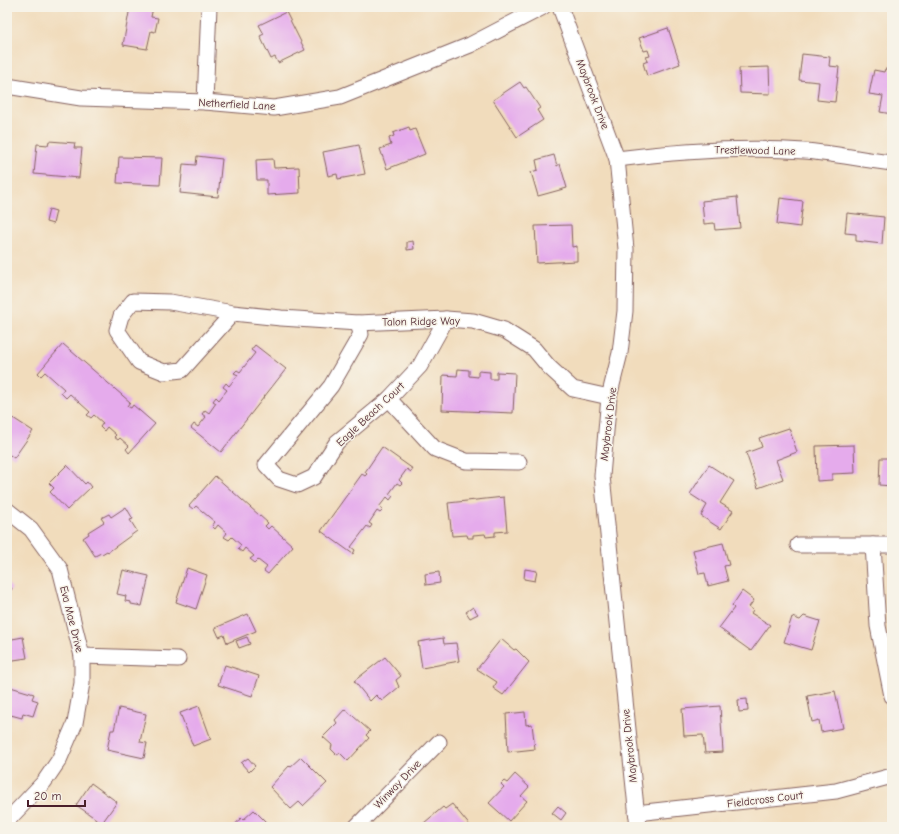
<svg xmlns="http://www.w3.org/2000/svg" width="899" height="834" font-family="'Comic Neue',sans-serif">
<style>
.building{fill:#e5abec}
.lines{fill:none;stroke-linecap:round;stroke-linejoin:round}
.street-casing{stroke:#84615e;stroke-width:17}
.street{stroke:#fff;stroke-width:15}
.labels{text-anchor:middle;stroke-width:3;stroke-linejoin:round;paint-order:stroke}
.street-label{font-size:11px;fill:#4a1f2b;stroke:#f7f3e8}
</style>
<rect width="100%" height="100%" fill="#f7f3e8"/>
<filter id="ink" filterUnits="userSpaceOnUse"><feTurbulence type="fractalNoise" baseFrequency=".025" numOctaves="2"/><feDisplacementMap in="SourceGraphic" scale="8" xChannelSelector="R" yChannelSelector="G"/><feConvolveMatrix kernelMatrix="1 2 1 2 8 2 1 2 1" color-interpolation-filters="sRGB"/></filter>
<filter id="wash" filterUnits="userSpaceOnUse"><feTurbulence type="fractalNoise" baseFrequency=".012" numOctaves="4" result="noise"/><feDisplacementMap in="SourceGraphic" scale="16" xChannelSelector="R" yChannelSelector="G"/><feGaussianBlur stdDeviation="0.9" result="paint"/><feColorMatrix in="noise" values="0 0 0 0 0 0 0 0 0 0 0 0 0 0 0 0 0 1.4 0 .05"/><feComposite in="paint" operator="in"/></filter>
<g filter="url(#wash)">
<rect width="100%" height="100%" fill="#f1dcbc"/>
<g id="blocks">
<g class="building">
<path d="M130,7h23l-2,10 7,1 -3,14 -4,-1 -4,18 -24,-4z"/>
<path d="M286,12l19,38 -27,13 -3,-6 -4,2 -11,-23 4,-2 -5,-9z"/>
<path d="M668,28l12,36 -33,12 -4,-13 5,-2 -2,-4 4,-1 -2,-6 -4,1 -5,-13z"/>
<path d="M802,54l28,3 -1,9 10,1 -4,35 -18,-2 2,-18 -20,-2z"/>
<path d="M769,67l1,27 -30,-1 -1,-25z"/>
<path d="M885,69l7,1v44l-12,-2 3,-16 -14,-2 5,-24 10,2z"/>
<path d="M520,82l4,6 2,-1 14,21 -3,2 6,10 -26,17 -24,-37z"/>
<path d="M409,127l1,4 5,-2 10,25 -38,15 -7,-20 11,-4 -2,-7 5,-2 -1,-3z"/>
<path d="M49,141l26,2 -1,5h8l-3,30 -45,-4 3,-30 11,1z"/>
<path d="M359,145l6,29 -27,5 -1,-5 -9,2 -5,-24z"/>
<path d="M554,155l3,11 3,-2 7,24 -29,8 -7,-24 7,-2 -2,-10z"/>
<path d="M197,156l25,3 -4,38 -38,-4 3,-29 13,1z"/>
<path d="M119,157l43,1 -2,27 -43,-2z"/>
<path d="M273,159l1,9 25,-1 1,26 -33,2v-15h-10l-1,-20z"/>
<path d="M737,197l3,31 -25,2 -1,-7 -10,1 -2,-23z"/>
<path d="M780,198l23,3 -3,26 -23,-3z"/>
<path d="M49,209l7,2 -3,13 -7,-2z"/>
<path d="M847,213l37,4 -2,27 -26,-3v-7l-11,-1z"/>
<path d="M571,225l1,22 5,-1v15l-40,2 -2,-37z"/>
<path d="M413,241l1,8 -7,1v-8z"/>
<path d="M63,344l67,58 -3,4 4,2 2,-3 22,19 -26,29 -3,-4 3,-3 -9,-8 -2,2 -4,-3 2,-2 -9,-8 -3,4 -4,-4 3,-4 -9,-8 -3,3 -4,-3 3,-3 -20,-18 -4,4 -5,-5 3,-4 -19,-17 -4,4 -3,-3z"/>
<path d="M255,345l31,24 -65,83 -30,-24 3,-4 4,3 8,-10 -4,-3 3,-4 4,3 7,-10 -3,-2 3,-4 3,3 8,-10 -4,-3 3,-4 3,3 9,-11 -4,-2 3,-3 3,2 15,-19 -4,-3z"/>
<path d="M458,369l11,1v6l9,1v-6l12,1v7h7v-7l18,1 -2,40 -71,-3 1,-35 14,1z"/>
<path d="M13,418l20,13 -19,27 -7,-5v-26z"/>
<path d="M789,428l8,24 -21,8 7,19 -25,9 -12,-35 16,-6 -3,-9z"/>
<path d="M854,445l1,28 -23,1v6l-15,1 -1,-35z"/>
<path d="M382,447l31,22 -2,3 -4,-3 -8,11 3,3 -2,2 -3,-2 -8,11 4,2 -3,4 -3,-3 -8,10 4,3 -3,3 -3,-2 -8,12 3,2 -2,3 -3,-2 -16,21 4,3 -2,4 -32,-23 41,-57 3,2 2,-2 -2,-2z"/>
<path d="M890,452h2v34l-13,-1 1,-27h10z"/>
<path d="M67,465l18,19 2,-2 4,5 -24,23 -17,-18 4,-4 -5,-5z"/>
<path d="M709,465l25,16 -14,22 13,8 -12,18 -20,-13 6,-11 -17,-11z"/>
<path d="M215,476l53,47 -3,3 3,3 3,-3 22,20 -25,28 -4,-3 3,-4 -9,-7 -3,3 -5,-4 4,-3 -9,-8 -3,4 -4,-3 3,-4 -9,-8 -3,3 -5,-3 3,-4 -9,-8 -3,4 -3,-3 3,-4 -19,-16 -3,3 -4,-3z"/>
<path d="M504,497l3,34 -12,1v4l-9,1 -1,-3 -12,1v3h-5l-1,-3 -15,1 -4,-33z"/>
<path d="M126,507l7,12 -3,1 7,11 -29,21 -1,-1 -5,3 -1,-1 -6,3 -12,-18 6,-4 -1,-2 16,-10 -3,-4 8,-4 2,3z"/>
<path d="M723,543l6,22 -5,1 4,15 -20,5 -3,-13 -6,1 -6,-24z"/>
<path d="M187,568l20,7 -11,34 -20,-7z"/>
<path d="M525,569l12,2 -2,10 -11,-2z"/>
<path d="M123,570l26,6 -7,30 -11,-2v-2l-6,-1 1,-5 -9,-2z"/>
<path d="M439,572l1,11 -14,2 -1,-11z"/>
<path d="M7,582l5,7 -5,4z"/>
<path d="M742,591l12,9 -5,7 4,3 -2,3 19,12 -19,26 -32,-23 15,-20 -2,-2z"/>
<path d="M473,607l5,7 -8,4 -4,-6z"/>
<path d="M248,614l8,17 -29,12 -3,-8 -5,2 -4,-9z"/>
<path d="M804,616l16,5 -9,29 -27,-8 8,-25 8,3z"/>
<path d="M23,637l4,21 -20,3v-21z"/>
<path d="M247,637l3,7 -11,4 -3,-7z"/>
<path d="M443,638l1,6 12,-1 3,18 -37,7 -4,-26z"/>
<path d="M501,639l13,11 2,-1 13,13 -26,33 -10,-7 4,-6 -20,-13z"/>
<path d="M385,657l16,19 -5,4 3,7 -17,14 -6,-6 -6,6 -16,-20z"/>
<path d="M225,665l34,11 -7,20 -34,-11z"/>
<path d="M7,686l27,8 -2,5 6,2 -5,15 -10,-3 -1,5 -15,-4z"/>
<path d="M835,691l8,37 -22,4 -2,-12 -7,2 -5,-26z"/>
<path d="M747,699l1,12 -9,1 -1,-12z"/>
<path d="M199,706l12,33 -18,7 -13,-33z"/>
<path d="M720,706l3,46 -18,1 -2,-18 -19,1 -2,-27z"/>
<path d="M119,708l27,6 -6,28 7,1 -3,15 -37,-8 4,-20h3z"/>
<path d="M345,709l25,22 -4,4 3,3 -21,23 -8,-8 -3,2 -6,-6 1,-4 -9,-8 14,-14 -2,-3z"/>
<path d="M525,712l1,13 6,-1 3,25 -27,3 -2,-38z"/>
<path d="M301,757l26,26 -24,23 -4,-4 -8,7 -21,-22 19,-21 1,1z"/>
<path d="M248,758l7,8 -6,6 -8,-9z"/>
<path d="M515,774l14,13 -8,9 6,5 -18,20 -20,-18 15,-16 -3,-3 3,-3 3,2z"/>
<path d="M91,783l26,19 -15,21 -26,-18z"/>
<path d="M452,804l19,23h-43l-4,-4 19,-16 2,2z"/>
<path d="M558,806l8,7 -5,7 -9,-7z"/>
<path d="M254,810l17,17h-38l8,-9 2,2z"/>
</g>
</g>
</g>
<g filter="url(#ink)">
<use href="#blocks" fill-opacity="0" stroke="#84615e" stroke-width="1"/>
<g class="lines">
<defs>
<g id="street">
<path d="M560,7l57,152 9,90 -1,62 -5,42 -11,44 -7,79 36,351"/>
<path d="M7,86l74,12 124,4 69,6 66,-11 130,-52 73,-38"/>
<path d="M205,102l4,-95"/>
<path d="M617,159c62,-8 124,-13 187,-8 29,2 59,9 88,12"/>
<path d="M233,313l-51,57 -18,2 -25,-10 -22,-32 4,-14 12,-15 37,1 63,11 48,5 77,5 88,-4 27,2 31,9 30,19 15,18 24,22 36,8"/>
<path d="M358,323l3,11 -30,52 -65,79 13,14 18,6 17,-8 23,-35 52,-43 31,-33 26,-47"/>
<path d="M389,399l46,50 31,12 53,1"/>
<path d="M7,510l24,19 29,40 22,87v27l-7,40 -16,37 -15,22 -37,39"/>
<path d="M798,545h94"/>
<path d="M873,545l5,81 14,70"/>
<path d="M82,656l96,3"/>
<path d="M636,813l200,-22 56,-15"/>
<path d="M356,827l83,-85"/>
</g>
</defs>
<use href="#street" class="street-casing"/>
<use href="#street" class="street"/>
</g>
</g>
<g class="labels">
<g class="street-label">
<text transform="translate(593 94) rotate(69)" y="4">Maybrook Drive</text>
<text transform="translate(237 104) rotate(3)" y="4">Netherfield Lane</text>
<text transform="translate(755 150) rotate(1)" y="4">Trestlewood Lane</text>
<text transform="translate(421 321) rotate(-1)" y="4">Talon Ridge Way</text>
<text transform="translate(370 414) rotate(-43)" y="4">Eagle Beach Court</text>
<text transform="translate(608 424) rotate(-83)" y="4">Maybrook Drive</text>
<text transform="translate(72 619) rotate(76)" y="4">Eva Mae Drive</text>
<text transform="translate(629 746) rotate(-96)" y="4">Maybrook Drive</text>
<text transform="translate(397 784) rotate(-46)" y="4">Winway Drive</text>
<text transform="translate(765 799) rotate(-7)" y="4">Fieldcross Court</text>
</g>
</g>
<rect width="899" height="834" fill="none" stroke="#f7f3e8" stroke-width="24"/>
<path d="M28 800v6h57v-6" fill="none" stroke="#4a1f2b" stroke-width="2"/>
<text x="34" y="800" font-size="12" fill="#4a1f2b" stroke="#f7f3e8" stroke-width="3" paint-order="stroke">20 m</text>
</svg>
